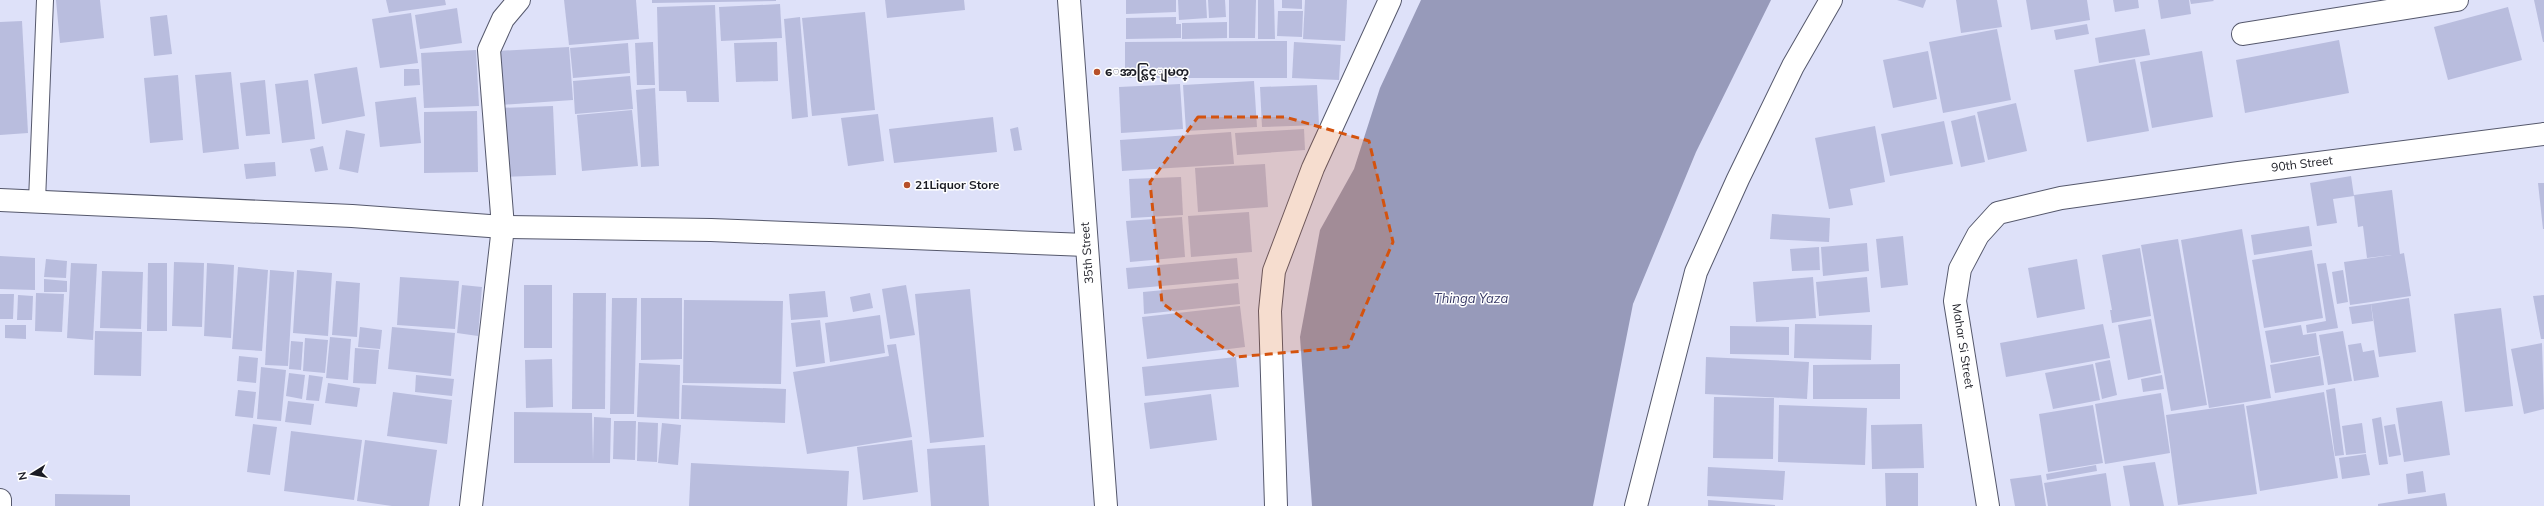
<svg xmlns="http://www.w3.org/2000/svg" width="2544" height="506" font-family="Mulish,'Noto Sans Myanmar',sans-serif">
<style>
.water{fill:#979aba}
.building{fill:#b9bdde}
.lines{fill:none;stroke-linecap:round;stroke-linejoin:round}
.lane-casing{stroke:#55586c;stroke-width:18}
.street-casing{stroke:#55586c;stroke-width:24}
.secondary-casing{stroke:#55586c;stroke-width:24}
.lane{stroke:#fff;stroke-width:16}
.street{stroke:#fff;stroke-width:22}
.secondary{stroke:#fff;stroke-width:22}
.marked{fill:#d4530e;fill-opacity:0.2;stroke:#d4530e;stroke-width:3;stroke-dasharray:8 5;stroke-linejoin:round}
.poi-dot{fill:#b75029;stroke:#fff;stroke-width:1.5}
.labels{text-anchor:middle;stroke-width:3;stroke-linejoin:round;paint-order:stroke}
.poi-label{font-size:12px;font-weight:bold;fill:#1b1c24;stroke:#fff;text-anchor:start}
.street-label{font-size:12px;fill:#1b1c24;stroke:#fff}
.water-label{font-size:13px;font-style:italic;fill:#363865;stroke:#fff}
</style>
<rect width="100%" height="100%" fill="#dee1f9"/>
<path class="water" d="M1421,0h350l-75,152 -63,152 -40,202h-281l-12,-169 20,-107 34,-61 26,-81z"/>
<g class="building">
<path d="M56,0h44l4,38 -44,5z"/>
<path d="M386,0h59l1,5 -57,8z"/>
<path d="M564,0h72l3,39 -70,6z"/>
<path d="M652,0h124v1l-124,2z"/>
<path d="M885,0h79l1,10 -78,8z"/>
<path d="M1126,0h50v12l-50,2z"/>
<path d="M1178,0h28l1,18 -28,2z"/>
<path d="M1208,0h17l1,17 -17,1z"/>
<path d="M1229,0h27l-1,38h-26z"/>
<path d="M1258,0h16l1,39h-17z"/>
<path d="M1282,0h20v9l-20,-1z"/>
<path d="M1305,0h42l-2,41 -42,-2z"/>
<path d="M1897,0h29l-3,8z"/>
<path d="M1956,0h41l5,27 -41,6z"/>
<path d="M2026,0h61l3,20 -59,10z"/>
<path d="M2113,0h25l1,8 -24,4z"/>
<path d="M2158,0h31l2,14 -30,5z"/>
<path d="M2190,0h23l1,1 -23,3z"/>
<path d="M2534,0h10v42h-1z"/>
<path d="M780,4l2,34 -61,3 -2,-34z"/>
<path d="M715,5l4,97h-32l-1,-11h-27l-2,-84z"/>
<path d="M2508,7l14,53 -74,20 -14,-53z"/>
<path d="M457,8l5,35 -42,6 -5,-34z"/>
<path d="M1278,11h25l-1,26 -25,-1z"/>
<path d="M865,12l10,98 -63,6 -10,-98z"/>
<path d="M411,13l7,50 -38,5 -8,-49z"/>
<path d="M167,15l5,39 -18,2 -4,-39z"/>
<path d="M800,17l8,100 -16,2 -8,-100z"/>
<path d="M1176,17v7h5v14l-55,1v-21z"/>
<path d="M22,21l6,112 -28,2v-113z"/>
<path d="M1227,22v16l-45,1v-16z"/>
<path d="M2087,24l2,10 -33,6 -2,-10z"/>
<path d="M1997,29l14,71 -68,13 -14,-71z"/>
<path d="M2145,29l5,26 -51,8 -4,-25z"/>
<path d="M2339,40l10,53 -104,20 -9,-53z"/>
<path d="M1287,41v37h-162v-36z"/>
<path d="M653,42l2,43h-18l-2,-42z"/>
<path d="M777,42l1,39 -42,1 -2,-39z"/>
<path d="M1294,42l47,3 -2,35 -47,-2z"/>
<path d="M628,43l2,30 -57,5 -3,-30z"/>
<path d="M569,47l4,53 -73,5 -3,-54z"/>
<path d="M476,50l3,56 -55,2 -3,-55z"/>
<path d="M1928,51l9,48 -44,9 -10,-48z"/>
<path d="M2202,51l11,66 -61,11 -12,-66z"/>
<path d="M2135,59l14,72 -62,11 -13,-72z"/>
<path d="M357,67l8,49 -43,8 -8,-50z"/>
<path d="M404,69h15l1,16 -16,1z"/>
<path d="M231,72l8,77 -36,4 -8,-78z"/>
<path d="M178,75l5,65 -33,3 -6,-65z"/>
<path d="M630,76l3,33 -58,5 -2,-33z"/>
<path d="M265,80l5,54 -24,2 -6,-53z"/>
<path d="M308,80l7,59 -33,4 -7,-59z"/>
<path d="M1254,81l3,46 -71,4 -3,-46z"/>
<path d="M1180,84l3,45 -62,4 -2,-46z"/>
<path d="M1317,85l2,40 -57,2 -2,-40z"/>
<path d="M655,88l4,78 -18,1 -5,-77z"/>
<path d="M416,97l5,46 -41,4 -5,-45z"/>
<path d="M2016,103l11,48 -39,9 -11,-48z"/>
<path d="M553,106l3,69 -53,2 -3,-69z"/>
<path d="M632,110l6,56 -56,5 -5,-56z"/>
<path d="M477,111l1,61 -54,1v-61z"/>
<path d="M878,114l6,47 -36,5 -7,-48z"/>
<path d="M1975,115l10,47 -24,5 -10,-46z"/>
<path d="M993,117l4,35 -103,11 -5,-34z"/>
<path d="M1944,121l9,43 -63,12 -9,-42z"/>
<path d="M1875,126l10,56 -35,7 3,16 -24,4 -14,-71z"/>
<path d="M1018,127l4,23 -8,1 -4,-22z"/>
<path d="M1304,129l1,21 -68,5 -2,-22z"/>
<path d="M346,130l19,4 -7,39 -19,-4z"/>
<path d="M1231,132l3,32 -112,7 -2,-31z"/>
<path d="M323,146l5,24 -13,2 -5,-23z"/>
<path d="M275,162l1,14 -30,3 -2,-15z"/>
<path d="M1265,164l3,43 -70,5 -3,-44z"/>
<path d="M2351,176l3,20 -21,3 4,24 -20,3 -7,-43z"/>
<path d="M1181,177l2,38 -52,3 -2,-39z"/>
<path d="M2538,183h6v46h-1z"/>
<path d="M2392,190l8,64 4,-1 7,43 -40,6 -1,-2 1,2 -21,3 -6,-43 48,-7 -25,3 -4,-32 -5,1 -4,-32z"/>
<path d="M1249,212l3,40 -61,5 -3,-41z"/>
<path d="M1772,214l58,4 -1,24 -59,-3z"/>
<path d="M1182,217l3,40 -55,5 -4,-41z"/>
<path d="M2309,226l3,20 -58,9 -3,-20z"/>
<path d="M2242,229l29,169 -62,10 -28,-168z"/>
<path d="M1903,236l5,49 -27,3 -5,-49z"/>
<path d="M2178,239l29,166 -36,6 -30,-166z"/>
<path d="M1867,243l2,28 -46,5 -2,-29z"/>
<path d="M1819,247l1,23 -28,1 -2,-22z"/>
<path d="M2140,248l11,68 -39,7 -2,-13h2l-10,-55z"/>
<path d="M2312,250l11,68 -59,10 -12,-68z"/>
<path d="M0,256l35,2v32l-35,-1z"/>
<path d="M1237,258l2,21 -111,10 -2,-21z"/>
<path d="M46,259l21,2 -1,17 -22,-1z"/>
<path d="M2077,259l8,50 -48,9 -9,-50z"/>
<path d="M174,262l30,1 -2,64 -30,-1z"/>
<path d="M71,263l26,1 -4,76 -26,-2z"/>
<path d="M148,263h19v68h-20z"/>
<path d="M207,263l27,2 -3,73 -27,-2z"/>
<path d="M2326,263l12,65 -31,5 -1,-8 20,-4 -9,-57z"/>
<path d="M238,267l30,3 -6,81 -30,-2z"/>
<path d="M270,270l24,2 -6,94 -23,-1z"/>
<path d="M297,270l35,3 -4,63 -35,-3z"/>
<path d="M2343,270l5,32 -11,2 -5,-32z"/>
<path d="M102,271l41,1 -2,57 -41,-1z"/>
<path d="M400,277l59,4 -4,48 -58,-4z"/>
<path d="M1813,277l3,41 -60,4 -3,-40z"/>
<path d="M1867,277l3,35 -51,4 -3,-34z"/>
<path d="M44,279l23,2v11h-23z"/>
<path d="M336,281l24,2 -3,54 -25,-2z"/>
<path d="M1238,283l2,21 -96,10 -1,-22z"/>
<path d="M462,285l20,2 -4,49 -21,-3z"/>
<rect x="524" y="285" width="28" height="63"/>
<path d="M906,285l9,50 -25,4 -8,-50z"/>
<path d="M970,289l14,148 -54,6 -15,-149z"/>
<path d="M825,291l3,26 -37,3 -2,-26z"/>
<path d="M36,293l28,1 -2,38 -27,-1z"/>
<path d="M573,293h33l-1,116h-33z"/>
<path d="M870,293l3,15 -20,4 -3,-15z"/>
<path d="M0,294h14l-1,25h-13z"/>
<path d="M18,295l15,1 -1,24h-15z"/>
<path d="M2544,295v44h-3l-8,-43z"/>
<path d="M612,298h25l-3,116h-24z"/>
<path d="M641,298h41v61l-41,1z"/>
<path d="M2409,298l7,54 -37,5 -8,-53z"/>
<path d="M684,300l99,1 -2,83 -98,-1z"/>
<path d="M2371,304l2,17 -21,3 -3,-17z"/>
<path d="M1240,306l5,41 -98,12 -5,-42z"/>
<path d="M2501,308l12,98 -48,6 -11,-98z"/>
<path d="M880,315l5,38 -55,9 -5,-39z"/>
<path d="M2151,319l10,54 -33,7 -10,-55z"/>
<path d="M820,320l5,43 -29,4 -5,-44z"/>
<path d="M1795,324l77,1 -1,35 -77,-2z"/>
<path d="M2103,324l7,34 -104,19 -6,-34z"/>
<path d="M5,325h21v14l-21,-1z"/>
<path d="M2301,325l2,10 13,-2 3,22 -48,8 -6,-32z"/>
<path d="M1730,326l59,1v28l-59,-1z"/>
<path d="M360,327l22,3 -2,19 -22,-2z"/>
<path d="M392,327l63,6 -4,43 -63,-7z"/>
<path d="M95,331l47,1 -1,44 -47,-1z"/>
<path d="M2343,331l9,50 -24,4 -9,-50z"/>
<path d="M330,337l21,2 -3,41 -22,-2z"/>
<path d="M305,338l23,2 -3,33 -22,-2z"/>
<path d="M291,341l12,1 -2,28 -12,-1z"/>
<path d="M2361,343l2,9 11,-2 5,27 -25,4 -6,-36z"/>
<path d="M2542,343l2,66 -20,5 -13,-65z"/>
<path d="M896,344l16,93 -105,17 -14,-82 96,-16 -2,-11z"/>
<path d="M355,348l24,2 -3,34 -23,-1z"/>
<path d="M239,356l19,2 -2,25 -19,-2z"/>
<path d="M2320,356l4,29 -49,8 -5,-28z"/>
<path d="M1236,357l3,30 -94,9 -3,-29z"/>
<path d="M1706,357l103,5 -2,37 -102,-5z"/>
<path d="M552,359l1,48 -27,1 -1,-48z"/>
<path d="M2110,360l7,35 -15,4 -7,-36z"/>
<path d="M639,363l41,2 -1,54 -42,-2z"/>
<path d="M1900,364v35h-87v-34z"/>
<path d="M2093,364l7,36 -47,9 -8,-36z"/>
<path d="M261,367l25,3 -5,51 -24,-2z"/>
<path d="M289,373l16,2 -3,24 -16,-3z"/>
<path d="M309,375l14,2 -4,24 -13,-1z"/>
<path d="M416,375l38,4 -2,17 -37,-4z"/>
<path d="M2162,375l2,14 -21,3 -2,-13z"/>
<path d="M328,383l32,5 -3,19 -32,-4z"/>
<path d="M682,385l104,4 -1,34 -104,-4z"/>
<path d="M2335,388l9,67 -9,1 -9,-66z"/>
<path d="M238,390l18,2 -3,26 -18,-2z"/>
<path d="M393,392l59,8 -5,44 -60,-8z"/>
<path d="M2324,392l14,86 -78,13 -14,-85z"/>
<path d="M2161,393l9,60 -65,11 -10,-60z"/>
<path d="M1211,394l6,46 -67,9 -6,-46z"/>
<path d="M1714,397l60,1 -1,61 -60,-1z"/>
<path d="M288,401l26,3 -3,21 -26,-3z"/>
<path d="M2442,401l8,54 -46,7 -8,-54z"/>
<path d="M2244,404l13,90 -79,11 -12,-90z"/>
<path d="M1779,405l88,3 -2,57 -87,-3z"/>
<path d="M2093,405l10,58 -55,9 -9,-58z"/>
<path d="M514,412l78,1 1,48 1,-44 17,1 -1,45h-96z"/>
<path d="M2381,417l7,47 -9,1 -7,-46z"/>
<path d="M614,421h22l-1,39 -22,-1z"/>
<path d="M638,422l20,1 -1,39 -20,-1z"/>
<path d="M662,423l19,2 -3,40 -20,-2z"/>
<path d="M2362,423l4,30 -20,2 -4,-29z"/>
<path d="M253,424l24,3 -7,48 -23,-3z"/>
<path d="M1922,424l2,44 -52,1 -1,-44z"/>
<path d="M2395,424l6,31 -12,2 -5,-31z"/>
<path d="M291,431l71,9 -8,60 -70,-9z"/>
<path d="M365,440l72,10 -8,56h-37l-35,-5z"/>
<path d="M912,440l6,52 -55,8 -6,-53z"/>
<path d="M985,445l4,61h-58l-4,-57z"/>
<path d="M2366,454l4,21 -28,4 -3,-21z"/>
<path d="M2155,462l9,44h-34l-7,-40z"/>
<path d="M691,463l158,8 -2,35h-158z"/>
<path d="M2096,465l1,6 -50,9 -1,-6z"/>
<path d="M1708,467l77,4 -2,29 -76,-4z"/>
<path d="M2423,471l3,21 -18,2 -2,-20z"/>
<path d="M1885,473h33v33h-32z"/>
<path d="M2106,473l5,33h-63l-4,-23z"/>
<path d="M2041,475l5,31h-31l-5,-27z"/>
<path d="M2445,493l2,13h-69v-2z"/>
<path d="M55,494l75,1v11h-75z"/>
<path d="M1708,500l67,5v1h-67z"/>
</g>
<g class="lines">
<defs>
<path id="lane" d="M37,201l8,-201"/>
<g id="street">
<path d="M2243,34l214,-34"/>
<path d="M0,500v6"/>
<path d="M471,506l32,-279 -14,-177 14,-31 16,-19"/>
<path d="M1276,506l-6,-195 4,-40 39,-103 77,-168"/>
<path d="M1636,506l60,-234 42,-93 55,-113 38,-66"/>
<path d="M1988,506l-33,-205 5,-32 18,-34 20,-22 63,-15 178,-25 305,-39"/>
</g>
<g id="secondary">
<path d="M1069,0l37,506"/>
<path d="M0,200l352,16 151,11 208,3 375,15"/>
</g>
</defs>
<use href="#lane" class="lane-casing"/>
<use href="#street" class="street-casing"/>
<use href="#secondary" class="secondary-casing"/>
<use href="#lane" class="lane"/>
<use href="#street" class="street"/>
<use href="#secondary" class="secondary"/>
</g>
<path class="marked" d="M1198,117h87l84,24 24,101 -45,105 -112,10 -74,-54 -12,-121z"/>
<g class="poi-dot">
<circle cx="1097" cy="72" r="4"/>
<circle cx="907" cy="185" r="4"/>
</g>
<g class="labels">
<g class="poi-label">
<text x="1105" y="76">ေအာင္လြင္ျမတ္</text>
<text x="915" y="189">21Liquor Store</text>
</g>
<g class="street-label">
<text transform="translate(2302 164) rotate(-7)" y="4">90th Street</text>
<text transform="translate(1087 253) rotate(-94)" y="4">35th Street</text>
<text transform="translate(1963 346) rotate(81)" y="4">Mahar Si Street</text>
</g>
<g class="water-label">
<text x="1471" y="303">Thinga Yaza</text>
</g>
</g>
<g transform="translate(32 474) rotate(259)" stroke="#ffffff" stroke-width="3" paint-order="stroke">
<path d="M0-3L7 15L0 10L-7 15Z" fill="#1b1c24"/>
<text y="-6" font-size="11" font-weight="bold" text-anchor="middle" fill="#1b1c24">N</text>
</g>
</svg>
